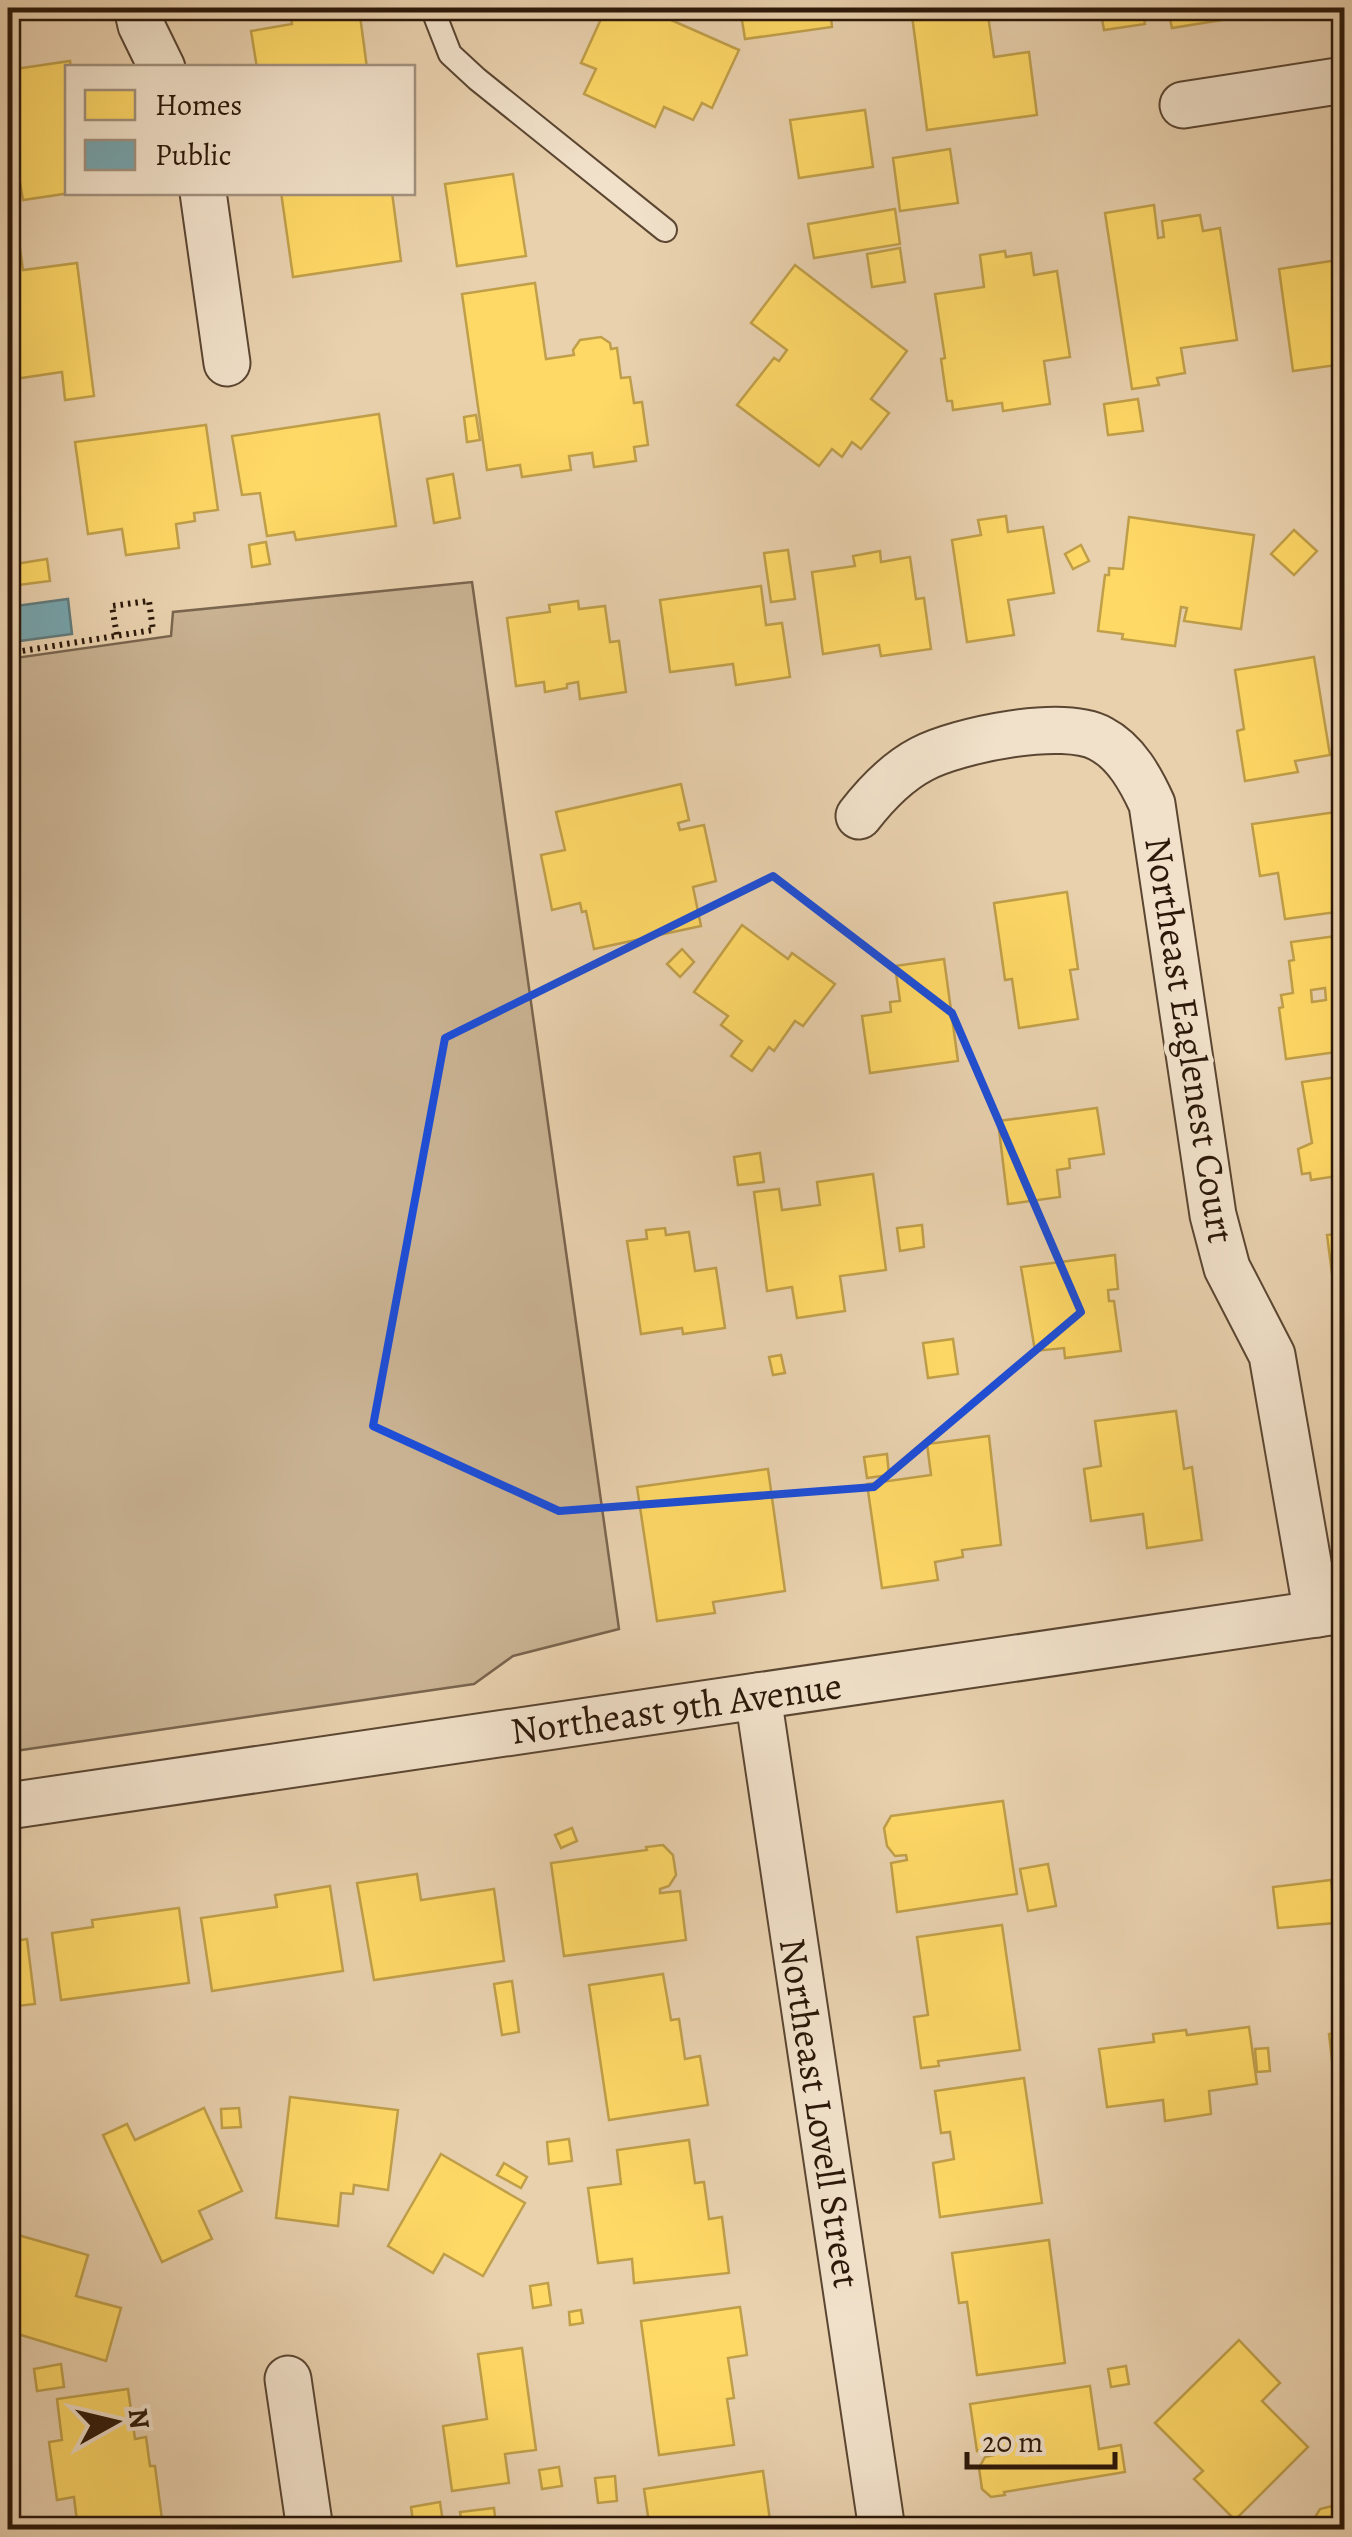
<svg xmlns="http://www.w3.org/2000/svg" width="1352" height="2537" font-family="Alegreya,serif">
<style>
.green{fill:#c9b292;stroke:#7a654e;stroke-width:2.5}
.homes{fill:#ffd966;stroke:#c09f4a;stroke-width:2.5;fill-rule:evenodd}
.public{fill:#76a5af;stroke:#607b7d;stroke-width:2.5}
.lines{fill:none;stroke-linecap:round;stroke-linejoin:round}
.service-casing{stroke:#5b4632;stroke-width:26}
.minor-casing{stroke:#5b4632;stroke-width:49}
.path{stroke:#2c1809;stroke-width:6;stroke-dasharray:2.5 5;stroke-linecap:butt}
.service{stroke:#f1e1ca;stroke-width:22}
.minor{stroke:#f1e1ca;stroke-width:45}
.marked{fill:none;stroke:#1d4ed8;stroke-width:8;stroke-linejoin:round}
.labels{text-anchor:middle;stroke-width:10;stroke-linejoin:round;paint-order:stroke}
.street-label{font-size:38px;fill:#2c1809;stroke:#f1e1ca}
</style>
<rect width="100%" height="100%" fill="#e9d1ae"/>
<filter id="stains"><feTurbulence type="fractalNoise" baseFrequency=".002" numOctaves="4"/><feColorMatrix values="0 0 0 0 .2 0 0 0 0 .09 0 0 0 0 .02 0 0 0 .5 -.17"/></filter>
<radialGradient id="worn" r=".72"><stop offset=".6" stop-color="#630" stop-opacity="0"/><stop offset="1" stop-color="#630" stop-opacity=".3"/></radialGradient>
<path class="green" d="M472,582l147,1047 -106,27 -39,28 -466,68v-1093l163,-23 2,-24z"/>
<g class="homes">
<path d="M8,8h40l1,8 -41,6z"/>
<path d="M290,8h69l8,60h-110l-6,-37 41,-7z"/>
<path d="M606,8h38l95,42 -27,58 -10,-5 -9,17 -29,-13 -9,20 -71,-33 12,-25 -15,-6z"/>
<path d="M740,8h90l2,19 -87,12z"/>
<path d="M911,8h76l7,49 35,-5 8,63 -110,15z"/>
<path d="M1100,8h152l1,7 -81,13 -4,-18 -25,4 2,10 -41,6z"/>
<path d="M70,61l1,7h-3v124h9l-54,8 -4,-23 -11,1v-26l7,-1 -7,-47v-34z"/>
<path d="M865,110l8,57 -74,11 -9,-58z"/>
<path d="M950,149l8,54 -58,8 -7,-53z"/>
<path d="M513,174l13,82 -69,10 -12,-82z"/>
<path d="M281,192h111l9,69 -108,16z"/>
<path d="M1154,205l4,33 6,-1 -2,-16 38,-6 3,16 17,-3 17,112 -56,8 4,25 -28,5 2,7 -27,4 -27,-176z"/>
<path d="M895,209l5,35 -86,14 -6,-34z"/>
<path d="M900,248l5,34 -33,5 -5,-33z"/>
<path d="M20,249l3,21 54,-7 17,133 -29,4 -3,-28 -54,8v-129z"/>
<path d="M1005,251l1,6 25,-4 3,22 23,-4 13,86 -26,4 6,43 -47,7 -1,-8 -49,7 -1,-9h-5l-6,-42 4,-1 -10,-64 49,-7 -4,-32z"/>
<path d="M1344,259v105l-51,7 -14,-102z"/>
<path d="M795,265l112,86 -36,48 18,14 -28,36 -9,-7 -10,15 -10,-8 -13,17 -82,-61 37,-47 5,3 8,-11 -36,-27z"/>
<path d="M535,283l11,76 28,-4 -1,-5 7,-10 21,-3 9,6 1,6 6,-1 4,30 9,-1 4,26 8,-1 6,43 -14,2 2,14 -42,6 -2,-14 -23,3 2,14 -49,7 -2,-12 -33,5 -25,-176z"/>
<path d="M1138,399l5,32 -35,4 -4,-31z"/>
<path d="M379,414l17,112 -100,14 -2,-8 -27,4 -7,-43 -18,2 -10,-59z"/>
<path d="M476,415l4,25 -13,2 -3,-25z"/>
<path d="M206,425l12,85 -24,3 1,8 -19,3 3,24 -53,7 -4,-26 -34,5 -13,-92z"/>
<path d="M453,474l7,44 -26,5 -7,-44z"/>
<path d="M1006,516l2,16 35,-5 11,66 -46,7 6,35 -47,7 -15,-102 29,-5 -3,-15z"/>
<path d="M1129,517l125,18 -13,94 -57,-8 3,-13 -6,-1 -6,39 -53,-7 1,-5 -25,-3 7,-56h4v-7l14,1z"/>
<path d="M1294,530l23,21 -23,24 -23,-21z"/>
<path d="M266,542l4,22 -18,3 -3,-22z"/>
<path d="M1081,545l8,16 -16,8 -8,-15z"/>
<path d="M788,550l7,49 -24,3 -7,-49z"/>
<path d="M880,551l1,11 29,-5 6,42 8,-1 7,51 -50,7 -2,-11 -56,9 -11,-82 43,-6 -2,-10z"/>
<path d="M47,559l3,22 -32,4 -3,-21z"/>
<path d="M761,586l5,39 16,-2 8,54 -54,8 -3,-21 -63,8 -10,-72z"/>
<path d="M578,601l1,8 26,-3 5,36 9,-1 7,51 -46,7 -2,-17 -11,2v4l-22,4 -1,-10 -28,4 -9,-68 43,-6 -1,-7z"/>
<path d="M1314,657l16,98 -35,6 3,11 -53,9 -8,-50 7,-2 -9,-59z"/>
<path d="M681,784l8,36 -11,3 2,7 24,-5 12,56 -23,6 8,39 -107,23 -8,-38 -4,1 -2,-9 -28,7 -11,-55 24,-5 -9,-38z"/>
<path d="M1343,811l1,100 -59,8 -7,-46 -18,3 -8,-52z"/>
<path d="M1067,892l11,77 -8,1 8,49 -59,9 -7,-49 -7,1 -11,-77z"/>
<path d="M742,925l46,34 4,-6 43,31 -32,42 -8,-5 -21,30 -5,-4 -17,24 -21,-15 11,-15 -21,-16 7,-9 -34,-24z"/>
<path d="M1344,935v116l-58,8 -7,-51 4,-1 -2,-12 12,-2 -4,-32 5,-1 -3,-18zM1325,988l1,12 -14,2 -1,-12z"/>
<path d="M682,949l12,13 -14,15 -13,-13z"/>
<path d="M944,959l14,102 -88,12 -8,-57 29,-4 -1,-10 10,-1 -5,-35z"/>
<path d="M1344,1076v99l-33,5 -1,-7 -8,1 -4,-25 14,-6 -10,-61z"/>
<path d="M1097,1108l7,46 -35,5 1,9 -13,2 3,27 -52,7 -10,-83z"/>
<path d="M760,1153l4,29 -26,3 -4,-28z"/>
<path d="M873,1174l13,96 -46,6 5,35 -48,7 -5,-31 -25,4 -13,-99 25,-3 3,21 38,-5 -3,-23z"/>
<path d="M922,1225l2,22 -24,4 -3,-23z"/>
<path d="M665,1228l1,7 23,-3 6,39 21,-3 9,60 -42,6 -1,-6 -41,6 -14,-93 20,-2 -1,-9z"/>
<path d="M1344,1233v55l-10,1 -7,-54z"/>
<path d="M1115,1255l3,34 -10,1 1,11h5l7,50 -56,7 -1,-10 -29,3 -14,-84z"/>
<path d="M953,1339l5,35 -30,4 -5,-35z"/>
<path d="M781,1355l4,18 -12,2 -4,-18z"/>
<path d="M1176,1411l8,58 8,-2 10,73 -55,8 -4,-34 -52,7 -7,-52 17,-3 -6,-45z"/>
<path d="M989,1436l12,109 -39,5 1,7 -28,5 3,18 -56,8 -15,-104 64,-9 -4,-31z"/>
<path d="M887,1454l2,21 -22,3 -3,-21z"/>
<path d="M768,1469l17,122 -72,11 2,11 -58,8 -20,-134z"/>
<path d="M1003,1801l14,93 -120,18 -6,-49 16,-3 -1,-5 -11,1 -8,-10 -3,-18 7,-12z"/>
<path d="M572,1828l5,13 -16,7 -6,-13z"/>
<path d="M663,1845l10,10 3,20 -7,11 -9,3v4l20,-2 6,49 -122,16 -13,-93 96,-13 -1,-3z"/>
<path d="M1048,1864l8,42 -28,5 -8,-42z"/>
<path d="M417,1874l4,26 73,-11 10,72 -130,19 -17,-97z"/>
<path d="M1331,1880l4,43 -57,5 -5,-41z"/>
<path d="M330,1886l13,85 -131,20 -11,-73 76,-11 -2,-12z"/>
<path d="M179,1908l10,75 -128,17 -9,-67 41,-6 -1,-7z"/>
<path d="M1002,1925l18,125 -82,11 1,5 -18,2 -7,-51 14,-2 -11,-78z"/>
<path d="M27,1939l8,65 -27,3v-65z"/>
<path d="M663,1974l8,46 8,-1 6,40 15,-3 8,49 -99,15 -20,-135z"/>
<path d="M512,1981l7,51 -17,3 -8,-51z"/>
<path d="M1249,2027l8,57 -48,7 2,23 -46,7 -2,-21 -56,7 -8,-58 55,-7 -1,-8 33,-4 1,5z"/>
<path d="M1344,2032v35l-11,2 -4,-35z"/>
<path d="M1268,2048l2,23 -13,1 -2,-23z"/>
<path d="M1024,2078l18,125 -102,14 -7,-54 21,-4 -4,-27 -9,1 -6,-42z"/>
<path d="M290,2097l108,13 -10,80 -34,-5 -1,9 -12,-1 -3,33 -62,-8z"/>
<path d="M204,2108l38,83 -43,20 13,28 -50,23 -59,-127 24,-11 8,16z"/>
<path d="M239,2108l2,19 -19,1 -1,-19z"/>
<path d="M569,2139l3,22 -23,3 -2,-22z"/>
<path d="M689,2140l6,43 9,-1 5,37 13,-2 7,56 -95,10 -2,-24 -34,4 -10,-75 33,-4 -4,-34z"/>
<path d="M441,2154l84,49 -42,73 -39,-22 -11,19 -45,-27z"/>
<path d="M504,2163l23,14 -6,11 -24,-13z"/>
<path d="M18,2235l70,20 -12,41 45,12 -15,53 -98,-30v-58z"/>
<path d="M1049,2240l16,123 -88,12 -10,-73 -8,1 -7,-50z"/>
<path d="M548,2283l3,22 -18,3 -3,-22z"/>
<path d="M740,2307l7,48 -19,3 6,40 -7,1 7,46 -75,10 -18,-134z"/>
<path d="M581,2310l2,13 -13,2 -1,-13z"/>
<path d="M1239,2340l41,43 -18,18 46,46 -73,73 -41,-41 9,-8 -48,-48z"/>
<path d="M522,2348l14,102 -31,4 4,29 -57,8 -9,-65 44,-7 -9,-65z"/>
<path d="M61,2364l3,23 -27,4 -3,-22z"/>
<path d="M1126,2366l3,18 -18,3 -3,-18z"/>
<path d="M1090,2386l9,63 22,-4 4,27 -121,20 1,3 -14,2 -9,-8 -3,-21 6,-11 9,-2 -1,-6 -16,2 -7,-47z"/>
<path d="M128,2389l7,50 11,-2 4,29h5l8,61 -85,3 -4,-33 -17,3 -8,-58 13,-2 -5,-41z"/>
<path d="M559,2467l3,19 -20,3 -3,-19z"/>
<path d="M763,2471l7,49 -17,3 1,6 12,1h-116l-6,-41z"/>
<path d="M615,2476l2,25 -19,2 -3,-25z"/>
<path d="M440,2502l4,28h-30l-3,-23z"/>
<path d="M1344,2503v27h-28l-2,-11 6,-10z"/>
<path d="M494,2508l2,17 -33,5 -3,-18z"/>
</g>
<path class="public" d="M68,599l4,35 -60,8 -4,-35z"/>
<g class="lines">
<defs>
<path id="service" d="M432,8l18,46 27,25 188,151"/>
<g id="minor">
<path d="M137,8l4,17 21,43"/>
<path d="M1183,105l161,-25"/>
<path d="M203,192l24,171"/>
<path d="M859,816c17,-22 38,-44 63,-57 36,-19 142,-41 179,-20 25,13 40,41 51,65l61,411 14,53 45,87 45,259"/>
<path d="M758,1696l124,834"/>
<path d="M8,1806l1336,-196"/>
<path d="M288,2379l22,151"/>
</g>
</defs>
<use href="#service" class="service-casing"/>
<use href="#minor" class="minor-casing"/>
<path class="path" d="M8,648l14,3 131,-21 -4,-29 -37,5 5,30"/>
<use href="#service" class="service"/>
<use href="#minor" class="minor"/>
</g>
<path class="marked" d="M773,876l179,137 129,299 -207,175 -315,24 -186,-85 72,-388z"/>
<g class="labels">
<g class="street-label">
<text transform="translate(1190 1040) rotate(81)" y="13">Northeast Eaglenest Court</text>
<text transform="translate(676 1708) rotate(-8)" y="13">Northeast 9th Avenue</text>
<text transform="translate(820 2113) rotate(81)" y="13">Northeast Lovell Street</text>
</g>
</g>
<rect width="1352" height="2537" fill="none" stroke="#e9d1ae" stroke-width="40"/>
<rect x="10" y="10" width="1332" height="2517" fill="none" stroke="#2c1809" stroke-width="5"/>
<rect x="20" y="20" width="1312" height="2497" fill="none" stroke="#2c1809" stroke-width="2.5"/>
<rect x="65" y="65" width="350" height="130" fill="#f1e1ca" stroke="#a2917d" stroke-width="2.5"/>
<rect x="85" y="90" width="50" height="30" fill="#ffd966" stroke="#a2917d" stroke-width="2.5"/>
<text x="155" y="115" font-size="30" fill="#2c1809">Homes</text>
<rect x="85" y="140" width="50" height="30" fill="#76a5af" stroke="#a2917d" stroke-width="2.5"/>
<text x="155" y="165" font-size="30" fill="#2c1809">Public</text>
<g transform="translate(115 2422) rotate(82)" stroke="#f1e1ca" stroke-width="8" paint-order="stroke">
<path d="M0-8L18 38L0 25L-18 38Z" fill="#2c1809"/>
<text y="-15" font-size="28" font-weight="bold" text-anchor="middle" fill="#2c1809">N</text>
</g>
<path d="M967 2452v15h148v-15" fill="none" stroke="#2c1809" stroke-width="5"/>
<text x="982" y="2452" font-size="30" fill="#2c1809" stroke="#f1e1ca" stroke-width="8" paint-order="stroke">20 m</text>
<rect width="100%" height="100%" filter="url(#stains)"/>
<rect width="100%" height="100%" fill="url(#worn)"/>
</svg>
